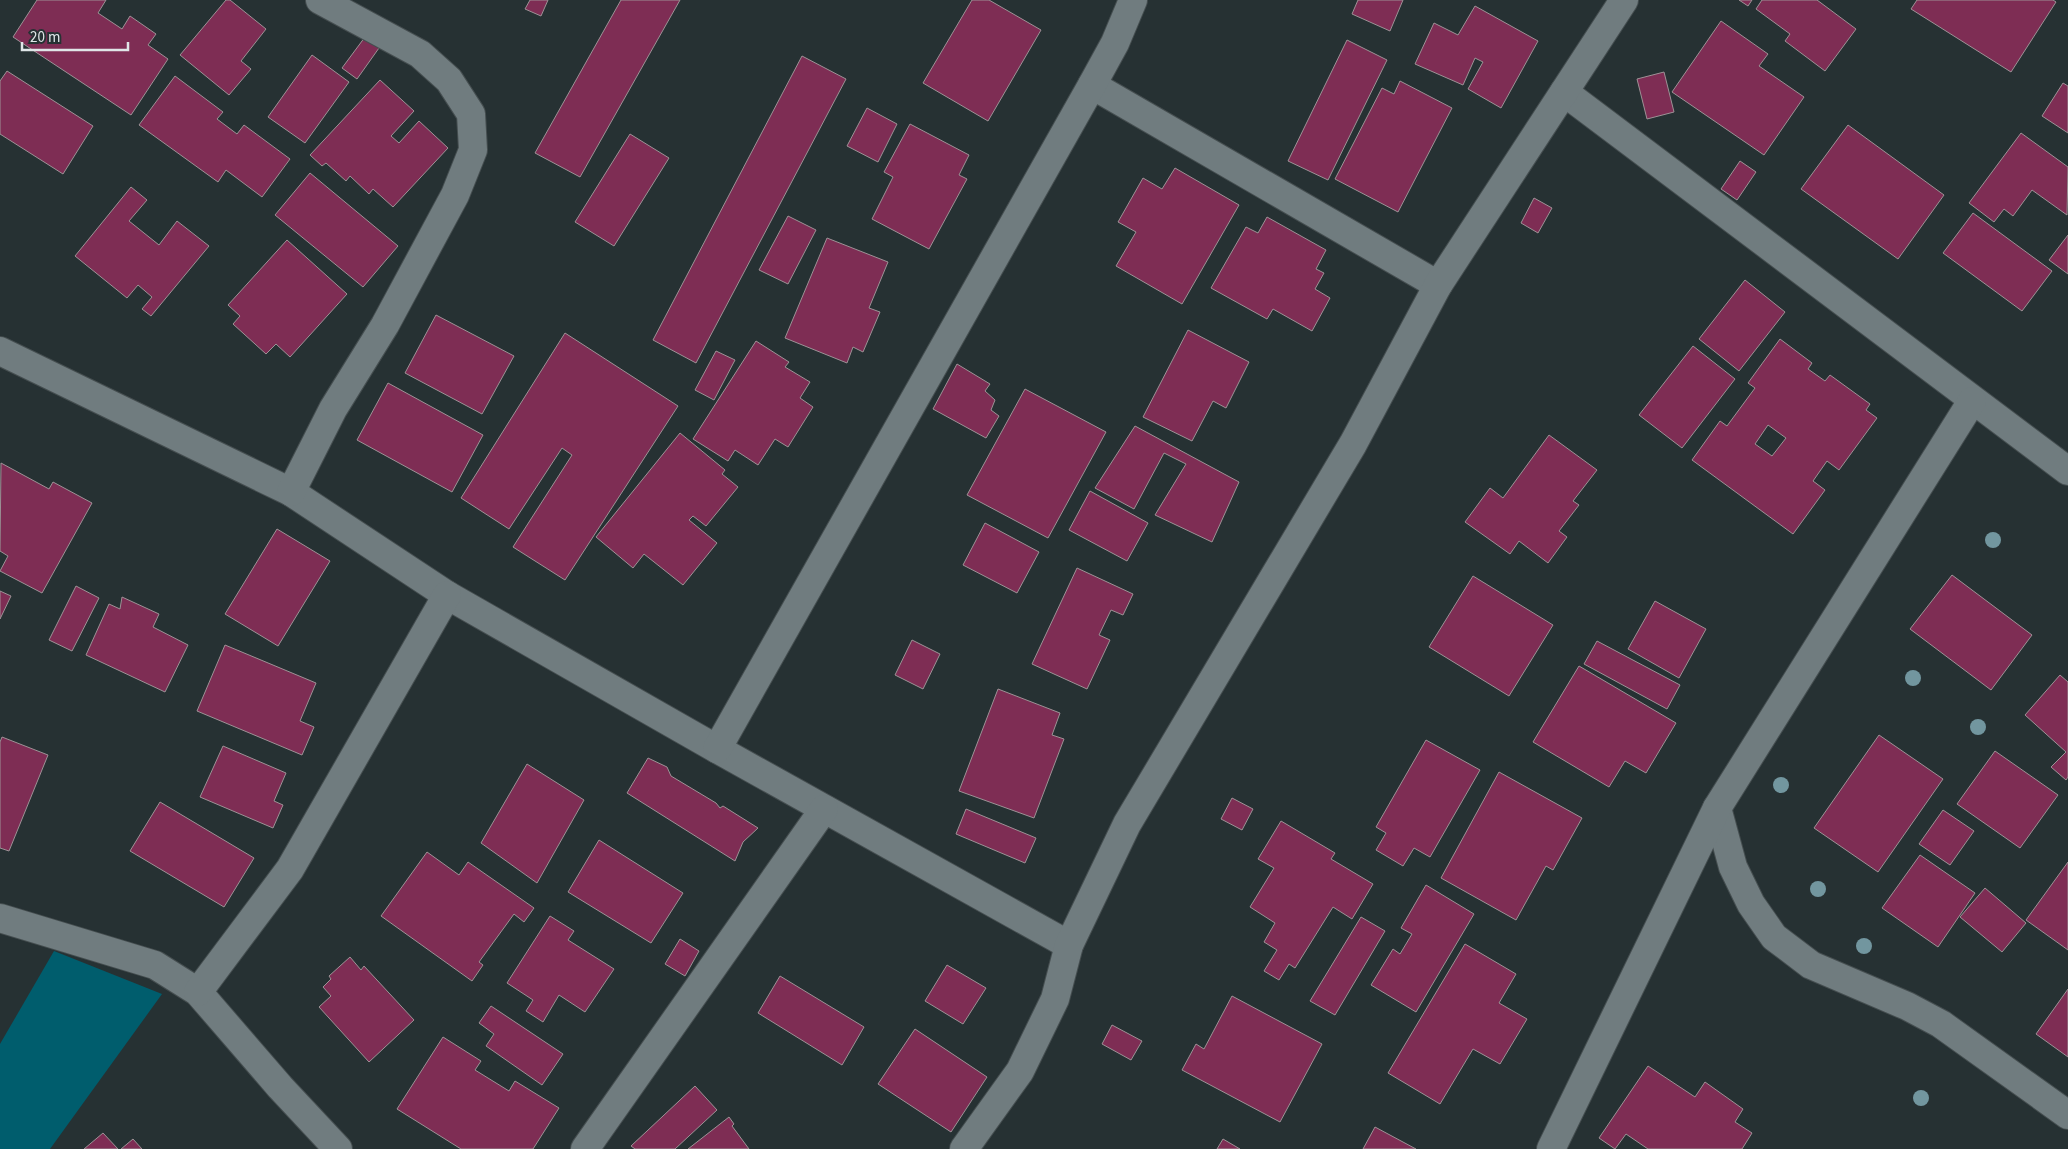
<svg xmlns="http://www.w3.org/2000/svg" width="2068" height="1149" font-family="'Source Sans 3',sans-serif">
<style>
.green{fill:#005d6d}
.building{fill:#7e2d54;stroke:#9d9296;fill-rule:evenodd}
.lines{fill:none;stroke-linecap:round;stroke-linejoin:round}
.minor-casing{stroke:#454e50;stroke-width:30}
.minor{stroke:#707c7f;stroke-width:28}
.tree{fill:#72969f}
</style>
<rect width="100%" height="100%" fill="#263133"/>
<path class="green" d="M54,951l108,43 -112,155h-50v-105z"/>
<g class="building">
<path d="M37,0h69l-8,13 24,16 8,-13 26,18 -8,11 20,14 -37,56 -118,-78z"/>
<path d="M226,0h4l36,29 -25,32 10,8 -22,26 -49,-40z"/>
<path d="M530,0h18l-7,16 -16,-7z"/>
<path d="M621,0h59l-100,177 -45,-24z"/>
<path d="M972,0h17l52,30 -53,91 -65,-38z"/>
<path d="M1358,0h45l-13,31 -38,-17z"/>
<path d="M1739,0h13l-4,6z"/>
<path d="M1762,0h55l39,29 -31,42 -40,-30 5,-7 -34,-25z"/>
<path d="M1917,0h136l3,2 -45,70 -100,-63z"/>
<path d="M1475,6l63,35 -37,67 -33,-19 15,-27 -8,-4 -12,27 -48,-21 19,-41 24,12z"/>
<path d="M1721,21l47,33 -9,12 45,31 -40,58 -92,-63z"/>
<path d="M365,37l14,11 -22,31 -15,-11z"/>
<path d="M1347,40l40,20 -59,120 -40,-19z"/>
<path d="M312,55l37,27 -44,61 -37,-26z"/>
<path d="M802,56l44,23 -150,284 -43,-23z"/>
<path d="M7,71l86,55 -30,48 -63,-40v-53z"/>
<path d="M1664,72l10,40 -27,7 -10,-40z"/>
<path d="M175,76l48,36 -6,7 20,15 7,-9 46,34 -28,38 -36,-27 -8,12 -79,-57z"/>
<path d="M380,80l34,31 -23,25 8,7 20,-22 29,27 -55,59 -20,-18 -4,5 -19,-18 -4,5 -20,-18 -4,3 -12,-11z"/>
<path d="M1400,81l52,27 -54,104 -63,-33 47,-91 12,6z"/>
<path d="M2063,83l5,3v47l-26,-17z"/>
<path d="M867,108l30,16 -19,38 -31,-16z"/>
<path d="M910,124l59,31 -10,20 8,4 -38,70 -57,-30 21,-42 -9,-5z"/>
<path d="M1848,125l96,70 -46,64 -97,-70z"/>
<path d="M2021,133l47,34 -1,48 -35,-25 -19,26 -9,-7 -10,13 -25,-19z"/>
<path d="M630,134l39,24 -55,88 -39,-24z"/>
<path d="M1740,161l16,11 -19,28 -16,-11z"/>
<path d="M1175,168l64,37 -57,99 -66,-38 20,-34 -18,-10 25,-44 19,11z"/>
<path d="M310,173l88,73 -35,41 -88,-72z"/>
<path d="M131,187l16,13 -18,21 30,24 18,-24 32,25 -58,70 -9,-7 10,-12 -14,-12 -11,13 -52,-42z"/>
<path d="M1534,198l18,10 -14,25 -17,-10z"/>
<path d="M1973,213l79,58 -30,40 -79,-58z"/>
<path d="M788,216l28,14 -28,54 -29,-14z"/>
<path d="M1267,217l59,33 -10,19 8,4 -9,16 15,9 -18,33 -39,-22 -6,10 -56,-31 35,-61 12,6z"/>
<path d="M2068,235v39l-19,-14z"/>
<path d="M827,238l61,24 -19,46 11,4 -17,40 -10,-5 -6,16 -62,-25z"/>
<path d="M287,240l60,54 -57,63 -14,-13 -10,10 -33,-30 7,-8 -12,-11z"/>
<path d="M1745,280l40,32 -46,59 -40,-32z"/>
<path d="M436,315l78,41 -32,58 -77,-41z"/>
<path d="M1188,330l61,32 -23,46 -13,-7 -21,40 -49,-24z"/>
<path d="M565,333l113,73 -113,174 -52,-33 59,-92 -10,-7 -53,81 -48,-31z"/>
<path d="M1780,339l32,24 -4,6 17,12 5,-6 40,29 -4,6 11,8 -38,52 -12,-9 -14,20 12,9 -32,44 -101,-74 28,-39 7,5 28,-38 -7,-5zM1768,425l18,13 -14,18 -17,-12z"/>
<path d="M756,341l33,21 -4,5 25,15 -10,16 13,9 -25,40 -13,-8 -17,26 -23,-15 -7,11 -35,-22z"/>
<path d="M1693,346l42,33 -53,69 -43,-33z"/>
<path d="M716,351l19,9 -21,40 -19,-10z"/>
<path d="M957,364l33,20 -5,7 10,9 -4,10 8,6 -13,22 -53,-29z"/>
<path d="M388,383l95,52 -31,57 -95,-52z"/>
<path d="M1025,389l81,43 -58,106 -81,-43z"/>
<path d="M1135,426l104,56 -27,60 -57,-27 31,-51 -22,-11 -30,56 -39,-21z"/>
<path d="M680,433l45,37 -3,4 16,13 -32,39 -13,-10 -4,4 28,23 -34,42 -39,-31 -11,14 -37,-31z"/>
<path d="M1549,435l48,35 -24,31 6,4 -20,26 8,6 -19,26 -29,-22 -9,13 -45,-32 25,-34 13,10z"/>
<path d="M1,463l48,26 4,-7 39,21 -50,90 -42,-22 8,-15 -8,-5z"/>
<path d="M1090,491l58,32 -21,38 -58,-31z"/>
<path d="M985,523l54,29 -22,41 -54,-28z"/>
<path d="M277,529l53,32 -52,85 -53,-32z"/>
<path d="M1077,568l56,26 -10,21 -12,-5 -12,25 11,5 -23,49 -55,-25z"/>
<path d="M1952,575l80,60 -41,55 -81,-61z"/>
<path d="M1473,576l80,49 -44,71 -80,-49z"/>
<path d="M76,586l23,12 -27,53 -23,-11z"/>
<path d="M0,591l11,5 -11,23z"/>
<path d="M122,597l37,17 -6,13 35,18 -23,47 -79,-37 23,-51 11,5z"/>
<path d="M1655,601l51,28 -27,49 -51,-29z"/>
<path d="M912,640l28,14 -17,35 -28,-14z"/>
<path d="M1597,641l83,44 -13,24 -83,-45z"/>
<path d="M225,645l91,38 -16,38 14,6 -12,28 -105,-44z"/>
<path d="M1579,666l97,57 -30,50 -21,-12 -16,26 -76,-45z"/>
<path d="M2060,675l8,7v95l-2,3 -15,-13 15,-15 -41,-37z"/>
<path d="M998,689l62,24 -8,22 12,4 -30,79 -75,-27z"/>
<path d="M1879,735l64,44 -65,93 -64,-44z"/>
<path d="M2,737l46,18 -39,96 -9,-3v-106z"/>
<path d="M1426,740l54,30 -50,87 -16,-9 -11,18 -27,-16 10,-17 -10,-6z"/>
<path d="M223,746l63,27 -12,28 9,4 -10,23 -73,-31z"/>
<path d="M1995,751l63,44 -38,53 -63,-44z"/>
<path d="M648,758l19,9 4,9 45,27 4,5 3,-2 35,22 -15,14 -8,19 -108,-68z"/>
<path d="M527,764l57,36 -47,83 -56,-40z"/>
<path d="M1499,772l83,46 -29,52 -7,-4 -30,54 -75,-42z"/>
<path d="M1232,798l21,11 -11,21 -21,-11z"/>
<path d="M160,802l94,56 -30,49 -94,-56z"/>
<path d="M966,809l70,29 -11,25 -69,-29z"/>
<path d="M1943,810l31,21 -24,34 -31,-21z"/>
<path d="M1281,821l54,32 -4,6 42,25 -21,35 -19,-12 -38,61 -6,-4 -10,16 -15,-9 13,-21 -13,-8 11,-19 -25,-16 24,-39 -16,-9z"/>
<path d="M599,840l84,53 -32,50 -83,-51z"/>
<path d="M427,852l32,23 9,-13 66,46 -10,14 -10,-8 -35,48 4,3 -11,16 -91,-65z"/>
<path d="M1920,855l55,38 -37,54 -56,-39z"/>
<path d="M2068,862v88l-42,-30z"/>
<path d="M1426,885l48,29 -58,98 -45,-27 22,-36 7,5 12,-20 -11,-6z"/>
<path d="M1985,888l41,35 -24,29 -42,-35z"/>
<path d="M550,916l24,15 -6,9 46,29 -29,43 -26,-17 -16,27 -17,-11 7,-11 -26,-17z"/>
<path d="M1361,917l24,14 -50,84 -25,-14z"/>
<path d="M680,939l19,12 -14,25 -20,-12z"/>
<path d="M1465,944l51,30 -17,29 28,16 -27,45 -27,-15 -33,55 -52,-31z"/>
<path d="M350,957l11,13 3,-4 50,54 -45,42 -50,-55 12,-11 -8,-9 8,-8 -2,-3z"/>
<path d="M947,965l39,23 -23,36 -38,-23z"/>
<path d="M780,976l84,51 -22,38 -84,-52z"/>
<path d="M2068,989v68l-32,-23z"/>
<path d="M1232,996l90,48 -42,78 -98,-52 14,-26 8,5z"/>
<path d="M491,1006l72,48 -21,31 -56,-39 8,-12 -15,-11z"/>
<path d="M1112,1025l30,16 -11,19 -29,-16z"/>
<path d="M915,1029l72,48 -36,55 -73,-48z"/>
<path d="M443,1037l38,24 -6,9 34,21 6,-10 44,27 -26,41h-72l-64,-40z"/>
<path d="M1648,1066l47,31 10,-15 38,27 -8,13 17,11 -10,16h-94l-22,-15 -11,15 -16,-11z"/>
<path d="M695,1086l22,24 -42,39h-40l-4,-3z"/>
<path d="M729,1117l5,7 -2,2 17,23h-61z"/>
<path d="M1375,1127l41,22h-53z"/>
<path d="M103,1133l15,16h-34z"/>
<path d="M133,1139l9,10h-21z"/>
<path d="M1223,1139l17,10h-23z"/>
</g>
<g class="lines">
<defs>
<g id="minor">
<path d="M1092,85l346,200"/>
<path d="M1564,92l504,379"/>
<path d="M0,351l291,141 156,103 270,154 352,196"/>
<path d="M291,492l42,-83 52,-84 70,-130 18,-45 -2,-36 -22,-34 -29,-26 -100,-54"/>
<path d="M717,749l375,-664 23,-42 18,-43"/>
<path d="M1717,808l16,59 18,37 23,33 37,28 96,41 34,18 127,91"/>
<path d="M0,918l155,47 43,27 82,95 58,62"/>
<path d="M198,992l92,-123 157,-274"/>
<path d="M585,1149l239,-340"/>
<path d="M964,1149l56,-78 35,-72 14,-54 58,-121 226,-380 85,-159 186,-285"/>
<path d="M1551,1149l166,-341 255,-407"/>
</g>
</defs>
<use href="#minor" class="minor-casing"/>
<use href="#minor" class="minor"/>
</g>
<g class="tree">
<circle cx="1993" cy="540" r="8"/>
<circle cx="1913" cy="678" r="8"/>
<circle cx="1978" cy="727" r="8"/>
<circle cx="1781" cy="785" r="8"/>
<circle cx="1818" cy="889" r="8"/>
<circle cx="1864" cy="946" r="8"/>
<circle cx="1921" cy="1098" r="8"/>
</g>
<path d="M22 42v8h106v-8" fill="none" stroke="#e0e6e8" stroke-width="2.5"/>
<text x="30" y="42" font-size="15" fill="#e0e6e8" stroke="#263133" stroke-width="4" paint-order="stroke">20 m</text>
</svg>
